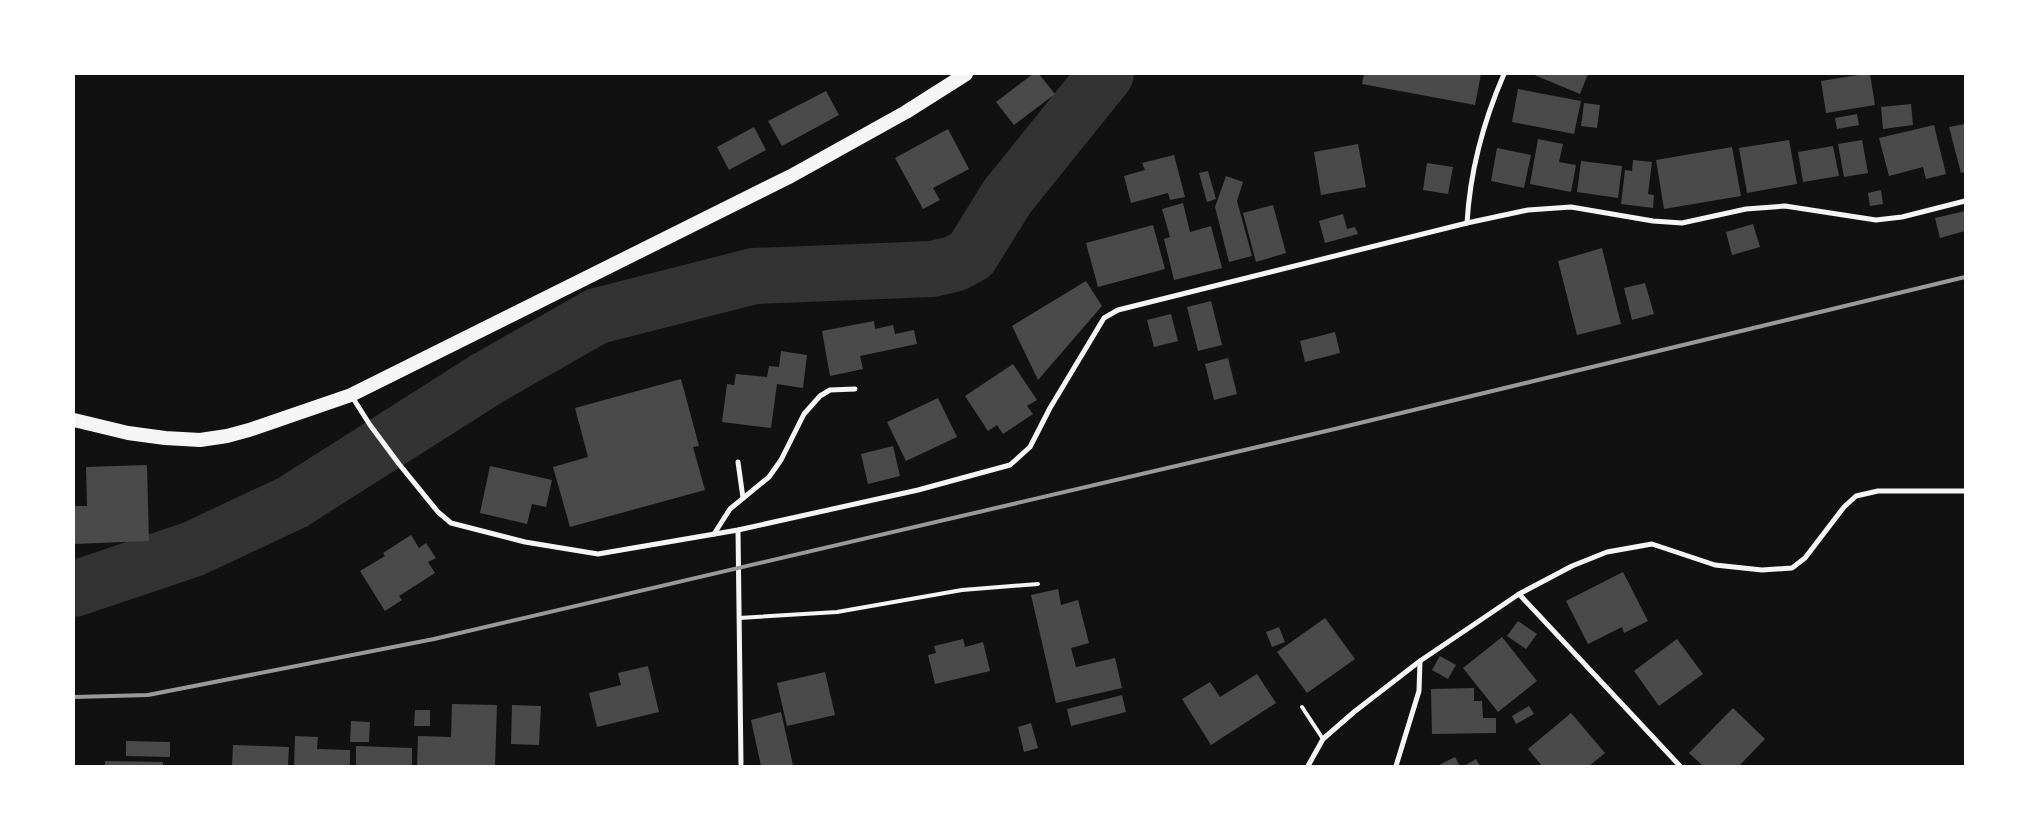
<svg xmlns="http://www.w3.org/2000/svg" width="2039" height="840" font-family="'Public Sans',sans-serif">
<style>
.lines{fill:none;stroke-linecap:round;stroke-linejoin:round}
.river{stroke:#333;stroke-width:56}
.building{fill:#4a4a4a}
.service{stroke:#f5f5f5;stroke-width:4}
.minor{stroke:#f5f5f5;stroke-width:5}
.trunk{stroke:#f5f5f5;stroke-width:14}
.rail{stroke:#9a9a9a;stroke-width:4}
</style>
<rect width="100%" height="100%" fill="#111"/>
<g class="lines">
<path class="river" d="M74,589l119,-40 100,-47 195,-124 109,-62 157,-40 178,-7 22,-5 17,-9 36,-58 99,-123"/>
</g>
<g class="building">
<path d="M1033,74h6l16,20 -41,31 -18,-23z"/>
<path d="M1364,74h117l-6,31 -113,-21z"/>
<path d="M1532,74h56l-8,20z"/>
<path d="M1864,74h6l5,31 -49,8 -5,-32z"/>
<path d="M1518,89l63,12 -7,33 -62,-12z"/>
<path d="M826,91l13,24 -57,31 -14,-25z"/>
<path d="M1584,103l16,2 -3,23 -16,-2z"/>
<path d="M1911,104l2,21 -30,4 -2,-22z"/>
<path d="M1857,114l2,11 -22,4 -2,-11z"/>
<path d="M1965,124v48l-4,1 -12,-46z"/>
<path d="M1934,125l12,49 -20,5 -3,-12 -34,9 -10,-38z"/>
<path d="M754,127l12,23 -37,20 -12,-23z"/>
<path d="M948,129l21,40 -36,19 7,12 -17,9 -28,-51z"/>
<path d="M1538,139l25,5 -4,18 17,3 -5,27 -41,-8z"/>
<path d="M1789,140l8,44 -50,9 -8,-45z"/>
<path d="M1862,140l6,33 -24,4 -6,-33z"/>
<path d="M1358,144l8,43 -45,8 -7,-43z"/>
<path d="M1833,146l6,30 -36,6 -5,-30z"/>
<path d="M1732,147l9,49 -77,13 -8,-49z"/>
<path d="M1497,148l34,7 -7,33 -33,-7z"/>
<path d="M1174,155l11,42 -15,3 -2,-7 -37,10 -7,-27 21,-6 -3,-7z"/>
<path d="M1633,160l19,2 -4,32 6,1 -1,13 -32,-4 4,-34 7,1z"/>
<path d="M1581,161l41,5 -4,32 -41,-6z"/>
<path d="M1427,163l26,4 -5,27 -25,-4z"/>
<path d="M1208,171l8,28 -9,3 -8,-29z"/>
<path d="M1226,176l17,6 -6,19 15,55 -23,6 -14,-55z"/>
<path d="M1881,190l2,14 -13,2 -2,-13z"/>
<path d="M1183,203l7,29 21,-6 11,42 -48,12 -10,-41 6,-2 -8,-28z"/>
<path d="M1273,205l13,48 -30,9 -13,-49z"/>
<path d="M1965,211v20l-25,7 -5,-20z"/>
<path d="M1343,214l4,15 8,-2 3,7 -33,9 -6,-22z"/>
<path d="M1753,224l7,23 -28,8 -6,-23z"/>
<path d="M1153,225l12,44 -67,18 -12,-44z"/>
<path d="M1602,248l19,76 -44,11 -19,-74z"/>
<path d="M1086,281l16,25 -64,74 -26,-54z"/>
<path d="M1645,283l9,31 -22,6 -8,-32z"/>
<path d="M1211,301l11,44 -24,6 -11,-44z"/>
<path d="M1171,314l7,27 -24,6 -7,-27z"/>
<path d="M874,321l1,8 18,-4 2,9 19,-4 3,14 -57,12 3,13 -33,7 -8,-45z"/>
<path d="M1335,332l5,21 -35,9 -5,-21z"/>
<path d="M781,351l26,4 -4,33 -26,-4 -6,44 -49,-6 5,-38 7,1 2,-11 31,3 2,-11 10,1z"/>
<path d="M1228,358l9,36 -23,6 -9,-36z"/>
<path d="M1013,364l24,36 -10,6 6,8 -30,20 -6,-9 -9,6 -23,-35z"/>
<path d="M681,379l18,67 -6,1 12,43 -135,37 -17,-60 35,-10 -13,-49z"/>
<path d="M938,398l19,39 -51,24 -19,-39z"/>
<path d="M893,446l7,30 -32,8 -7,-30z"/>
<path d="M147,465l2,76 -75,3v-38h13l-1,-39z"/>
<path d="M490,466l62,14 -6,27 -14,-3 -5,20 -47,-11z"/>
<path d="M411,535l8,13 7,-5 10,15 -8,4 7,11 -36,23 3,4 -17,11 -25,-40 25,-15 -2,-3z"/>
<path d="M1623,572l25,49 -24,12 -2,-6 -34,17 -22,-43z"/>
<path d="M1058,589l3,16 17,-5 11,43 -18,5 5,19 39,-9 7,30 -66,15 -25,-108z"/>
<path d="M1325,618l30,41 -48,34 -30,-41z"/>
<path d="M1518,621l19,13 -11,15 -19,-13z"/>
<path d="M1279,627l6,15 -13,5 -6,-15z"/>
<path d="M1502,637l35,44 -39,31 -35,-44z"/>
<path d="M963,639l2,8 18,-5 7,29 -55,13 -7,-29 8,-2 -2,-7z"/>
<path d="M1677,639l26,35 -44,32 -25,-35z"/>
<path d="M1440,656l16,9 -8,14 -16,-9z"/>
<path d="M648,666l11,46 -62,15 -8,-34 32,-8 -3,-12z"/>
<path d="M825,672l10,43 -48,11 -10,-43z"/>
<path d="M1257,674l19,29 -65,42 -29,-46 28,-17 10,15z"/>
<path d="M1474,688v13h8l1,17h13v15l-64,1 -1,-45z"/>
<path d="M1122,695l4,17 -55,14 -4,-17z"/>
<path d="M452,704l45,1 -2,61h-78l1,-30 33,1z"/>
<path d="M512,705l29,1 -2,39 -28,-1z"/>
<path d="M1529,706l5,8 -18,10 -4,-8z"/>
<path d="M1733,708l32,31 -26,27h-36l-14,-13z"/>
<path d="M415,710h15v16h-16z"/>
<path d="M781,712l12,53 -32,1 -10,-46z"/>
<path d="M1571,713l34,40 -16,13h-47l-14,-17z"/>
<path d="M351,721l19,1 -1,20h-19z"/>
<path d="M1031,723l7,25 -14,4 -6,-25z"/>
<path d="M295,736l23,1 -1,12 33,1v16h-56z"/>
<path d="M126,741l44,1v15l-44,-1z"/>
<path d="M233,745l56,2 -1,19h-56z"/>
<path d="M356,746l56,2v18h-56z"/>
<path d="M1455,757l5,9h-23z"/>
<path d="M1476,759l4,7h-16z"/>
<path d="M105,761l58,1v4h-58z"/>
</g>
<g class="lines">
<g class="service">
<path d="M739,618l98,-6 125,-22 76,-6"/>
<path d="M1302,707l21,32"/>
</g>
<g class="minor">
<path d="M1467,223c3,-51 17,-103 37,-149"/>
<path d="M351,395l19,30 29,39 39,48 13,11 74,19 73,12 140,-24 180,-40 92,-25 20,-18 20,-39 54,-90 14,-8 349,-87 61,-13 43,-3 82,14 29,2 64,-14 39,-3 91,14 26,-3 63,-16"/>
<path d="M738,462l5,36"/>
<path d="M738,530l3,234"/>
<path d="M714,534l16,-25 39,-32 12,-17 23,-46 16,-18 10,-6 25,-1"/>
<path d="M1519,594l53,-28 35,-14 45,-8 63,21 47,5 30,-2 13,-10 39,-51 12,-11 22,-5h87"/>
<path d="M1308,766l15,-27 31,-27 66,-51 99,-67 161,172"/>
<path d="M1396,766l23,-75 1,-30"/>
</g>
<path class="trunk" d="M74,420l54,13 37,5 35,2 27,-4 22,-6 102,-35 440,-219 115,-64 60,-38"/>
<path class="rail" d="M74,697l74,-2 286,-56 905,-211 626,-151"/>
</g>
<rect width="2039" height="840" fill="none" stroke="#ffffff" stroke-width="150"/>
</svg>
